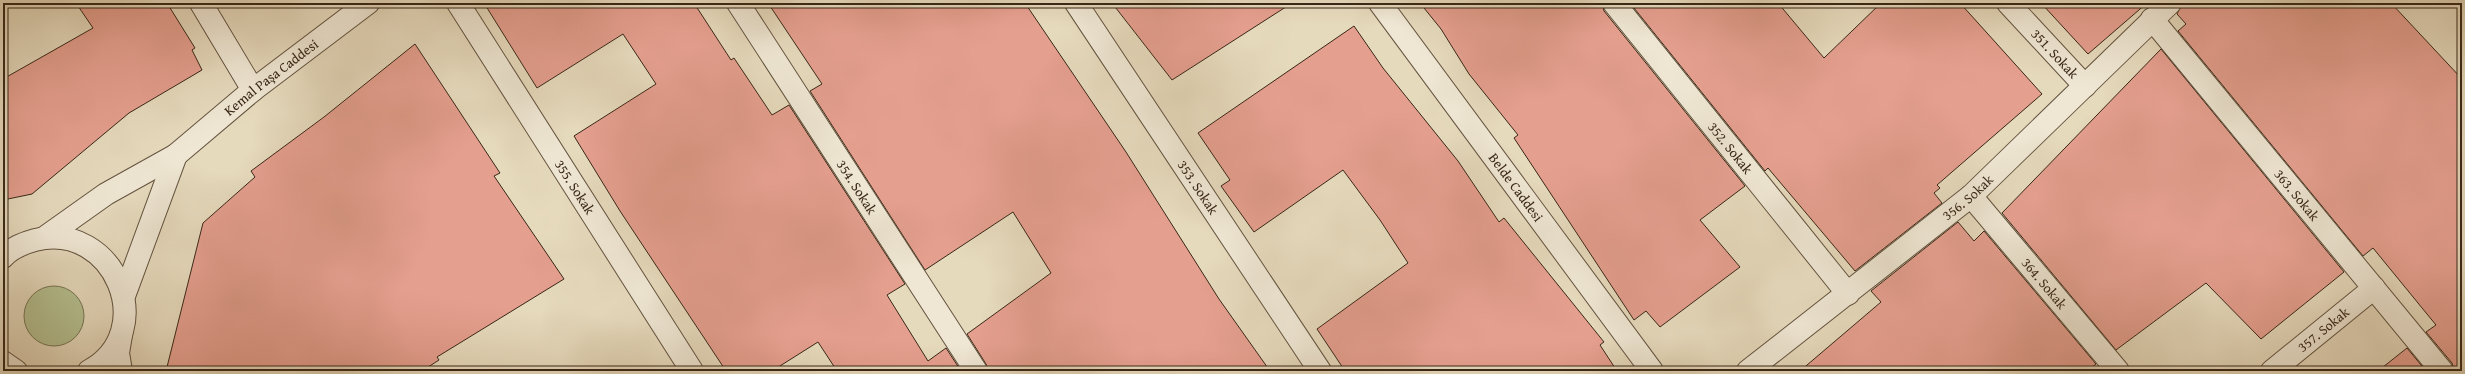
<svg xmlns="http://www.w3.org/2000/svg" width="2465" height="374" font-family="'Gentium Book Plus',serif">
<style>
.green{fill:#b5c091;stroke:#767454}
.building{fill:#e59f8f;stroke:#382717}
.lines{fill:none;stroke-linecap:round;stroke-linejoin:round}
.minor-casing{stroke:#645440;stroke-width:24}
.minor{stroke:#efe7d4;stroke-width:22}
.labels{text-anchor:middle;stroke-width:3;stroke-linejoin:round;paint-order:stroke}
.street-label{font-size:14px;fill:#382717;stroke:#efe7d4}
</style>
<rect width="100%" height="100%" fill="#e6dabd"/>
<filter id="stains"><feTurbulence type="fractalNoise" baseFrequency=".005" numOctaves="4"/><feColorMatrix values="0 0 0 0 .2 0 0 0 0 .09 0 0 0 0 .02 0 0 0 .5 -.17"/></filter>
<radialGradient id="worn" r=".72"><stop offset=".6" stop-color="#630" stop-opacity="0"/><stop offset="1" stop-color="#630" stop-opacity=".3"/></radialGradient>
<circle class="green" cx="54" cy="316" r="30"/>
<g class="building">
<path d="M76,3h91l28,45 -3,2 10,20 -73,43 -97,81 -29,6v-121l90,-51z"/>
<path d="M484,3h210l37,57 3,-2 38,57 17,-10 116,179 -18,11 41,66 18,-13 15,23h-124l-19,-29 -46,29h-46l-106,-160 -46,-75 82,-52 -33,-50 -86,54z"/>
<path d="M768,3h257l101,149 93,147 51,72h-282l-2,-7 -19,-30 84,-61 -38,-61 -88,58 -115,-179 12,-7z"/>
<path d="M1112,3h180l-120,77z"/>
<path d="M1420,3h182l2,8 141,175 -45,34 40,47 -80,60 -14,-16 -12,9 -120,-182 4,-3 -49,-61 -28,-45z"/>
<path d="M1630,3h148l46,55 57,-55h79l82,91 -105,91 3,3 -6,5 8,10 -87,68 -87,-103 -3,3z"/>
<path d="M2041,3h106l-59,51z"/>
<path d="M2182,3h209l71,76v292h-8l-2,-8 -26,-31 10,-7 -63,-77 -10,8 -185,-225 8,-7 -9,-10z"/>
<path d="M1354,26l29,42 75,93 41,61 5,-4 100,124 -4,3 17,26h-272l-28,-42 91,-66 -28,-43 -37,-50 -89,62 -33,-46 9,-6 -32,-47z"/>
<path d="M415,44l85,129 -6,3 70,103 -127,78 2,3 -17,11h-256l37,-148 52,-46 -4,-6 73,-54z"/>
<path d="M2161,49l183,223 -83,67 -55,-56 -90,67 -114,-137z"/>
<path d="M1958,222l16,19 10,-10 112,133 -9,7h-287l81,-69 -10,-11z"/>
<path d="M2407,348l19,23h-48z"/>
</g>
<g class="lines">
<defs>
<g id="minor">
<path d="M201,3l52,87"/>
<path id="s1" d="M458,3l234,368"/>
<path id="s2" d="M738,3l238,368"/>
<path id="s3" d="M1076,3l244,368"/>
<path id="s4" d="M1380,3l272,368"/>
<path id="s5" d="M1614,3l234,291"/>
<path id="s6" d="M2008,3l77,83"/>
<path id="s7" d="M2152,19l290,352"/>
<path id="s8" d="M1971,196l147,175"/>
<path id="s9" d="M44,238l62,-44 70,-39 77,-65 115,-87"/>
<path d="M3,257c8,-9 21,-14 32,-17 79,-20 126,92 54,131"/>
<path d="M124,296l52,-141"/>
<path d="M3,362l13,9"/>
<path d="M121,371l-3,-18 3,-18"/>
<path id="s10" d="M1748,371l223,-175 199,-193"/>
<path id="s11" d="M2272,371l102,-83"/>
</g>
</defs>
<use href="#minor" class="minor-casing"/>
<use href="#minor" class="minor"/>
</g>
<g class="labels">
<g class="street-label">
<text dy="5" stroke="none"><textPath href="#s6" startOffset="69">351. Sokak</textPath></text>
<text dy="5" stroke="none"><textPath href="#s9" startOffset="279">Kemal Paşa Caddesi</textPath></text>
<text dy="5" stroke="none"><textPath href="#s5" startOffset="186">352. Sokak</textPath></text>
<text dy="5" stroke="none"><textPath href="#s1" startOffset="218">355. Sokak</textPath></text>
<text dy="5" stroke="none"><textPath href="#s2" startOffset="219">354. Sokak</textPath></text>
<text dy="5" stroke="none"><textPath href="#s3" startOffset="221">353. Sokak</textPath></text>
<text dy="5" stroke="none"><textPath href="#s4" startOffset="229">Belde Caddesi</textPath></text>
<text dy="5" stroke="none"><textPath href="#s7" startOffset="228">363. Sokak</textPath></text>
<text dy="5" stroke="none"><textPath href="#s10" startOffset="280">356. Sokak</textPath></text>
<text dy="5" stroke="none"><textPath href="#s8" startOffset="114">364. Sokak</textPath></text>
<text dy="5" stroke="none"><textPath href="#s11" startOffset="66">357. Sokak</textPath></text>
</g>
</g>
<rect width="2465" height="374" fill="none" stroke="#e6dabd" stroke-width="16"/>
<rect x="4" y="4" width="2457" height="366" fill="none" stroke="#382717" stroke-width="2"/>
<rect x="8" y="8" width="2449" height="358" fill="none" stroke="#382717"/>
<rect width="100%" height="100%" filter="url(#stains)"/>
<rect width="100%" height="100%" fill="url(#worn)"/>
</svg>
